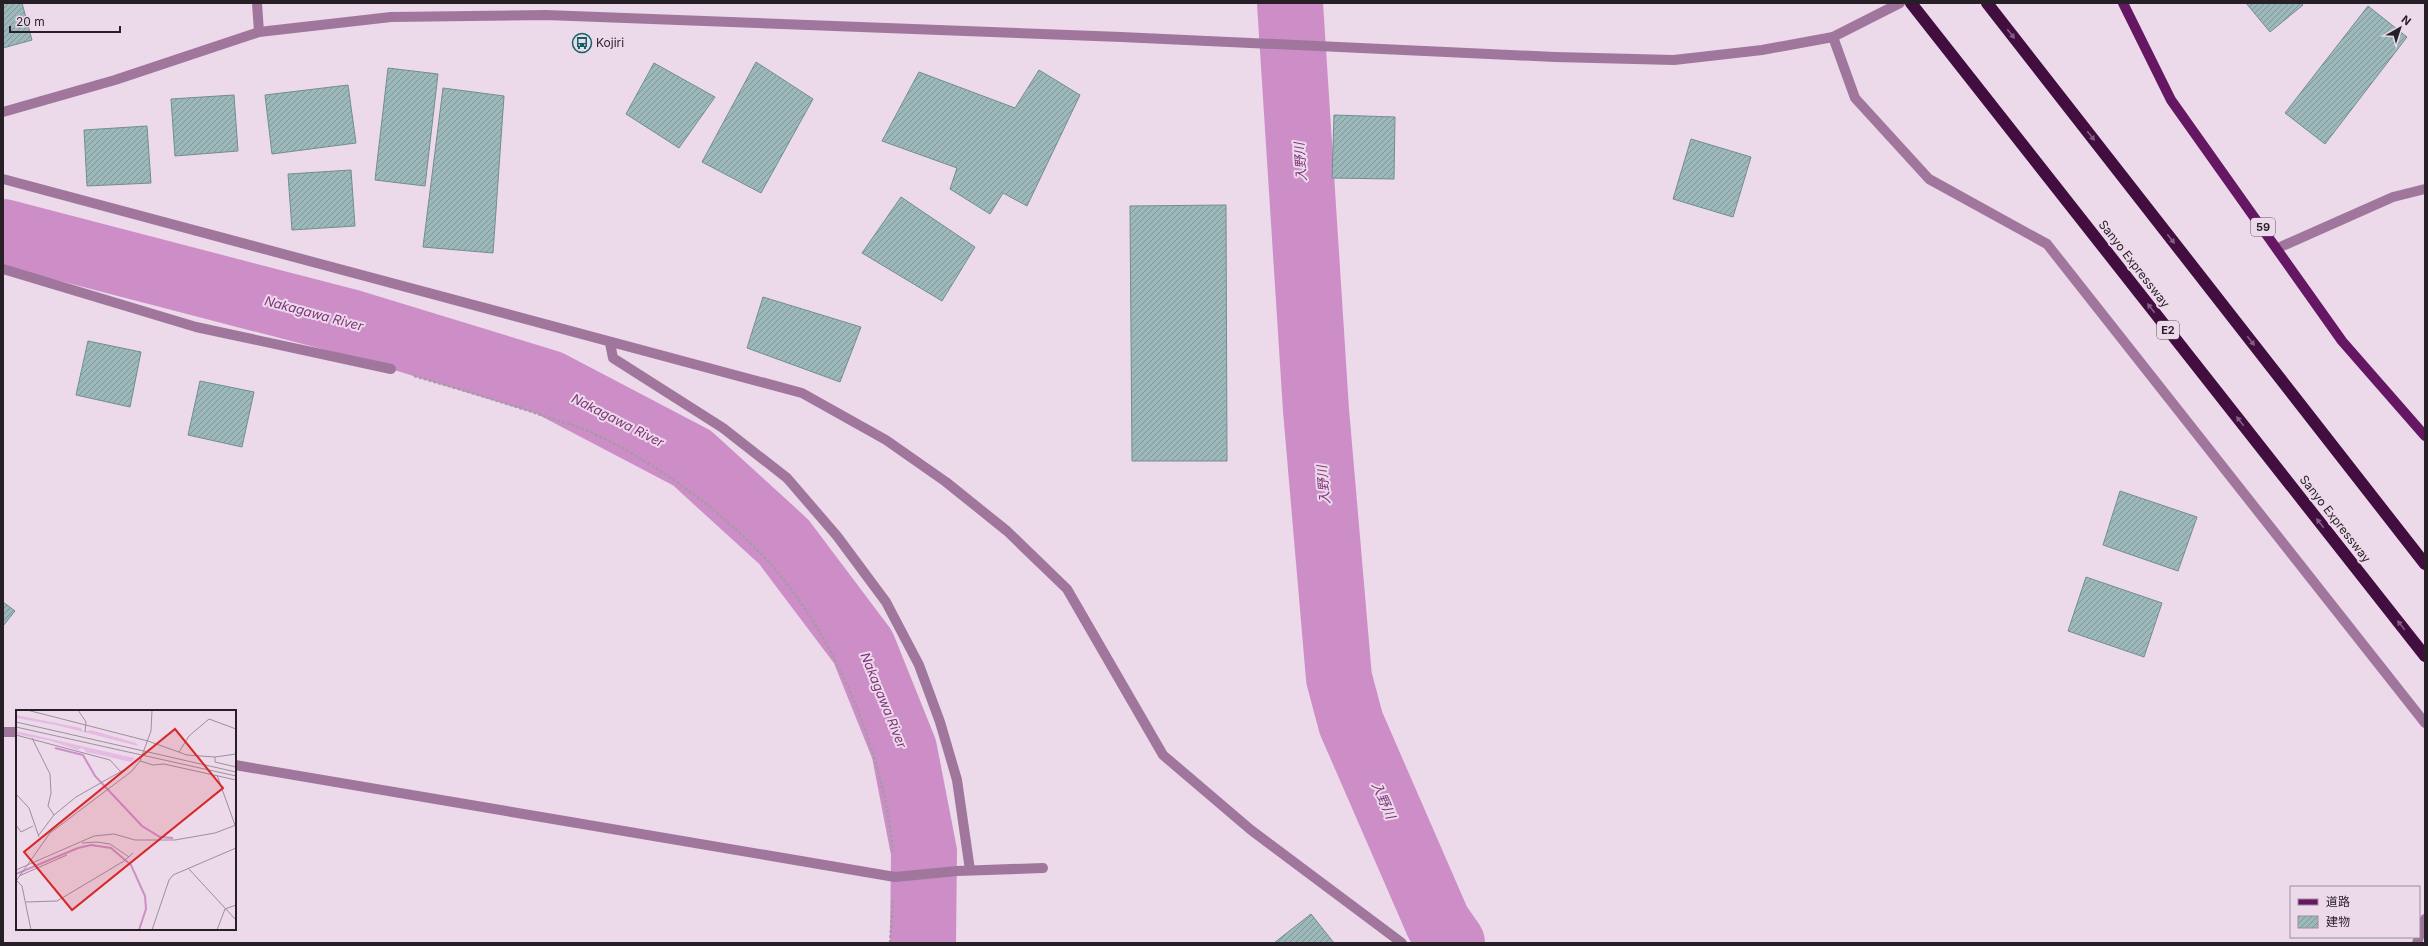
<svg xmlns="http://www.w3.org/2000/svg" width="2428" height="946" font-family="Inter,'Noto Sans JP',sans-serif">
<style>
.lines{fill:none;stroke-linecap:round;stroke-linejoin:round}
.river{stroke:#cd8ec8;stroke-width:66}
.building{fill:url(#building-hatch);stroke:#728e90}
.path{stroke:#a899a7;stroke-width:2.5;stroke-dasharray:3 2;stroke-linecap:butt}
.minor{stroke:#a1769d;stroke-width:10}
.major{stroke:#661763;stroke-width:10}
.highway{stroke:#410e3f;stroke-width:12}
.oneway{fill:#855f83}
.labels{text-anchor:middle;stroke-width:4;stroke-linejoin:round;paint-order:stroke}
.shield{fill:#ecd9ea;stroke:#625761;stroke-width:1}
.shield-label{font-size:11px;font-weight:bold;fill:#271f26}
.poi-label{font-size:12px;fill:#271f26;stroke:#ecd9ea;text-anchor:start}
.street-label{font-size:12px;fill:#271f26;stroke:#ecd9ea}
.water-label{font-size:13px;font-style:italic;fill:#7e337a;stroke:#ecd9ea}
.inset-river{fill:none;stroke:#cd8ec8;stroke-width:2}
.inset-road{fill:none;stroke:#9d8f9c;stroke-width:1}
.view{fill:#d62828;fill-opacity:0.15;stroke:#d62828;stroke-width:2}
.inset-edge{fill:none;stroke:#271f26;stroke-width:2}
</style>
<defs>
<pattern id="building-hatch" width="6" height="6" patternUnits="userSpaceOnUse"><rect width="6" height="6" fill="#9cb8ba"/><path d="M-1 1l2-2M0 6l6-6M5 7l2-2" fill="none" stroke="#7f9597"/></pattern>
</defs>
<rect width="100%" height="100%" fill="#ecd9ea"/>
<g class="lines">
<g class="river">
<path d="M1290,3l26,407 23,268 12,45 87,200 14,20"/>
<path d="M3,232l350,91 196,60 143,75 92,84 79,105 41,102 20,103 -1,91"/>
</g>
</g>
<g class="building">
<path d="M3,3h19l10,37 -29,8z"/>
<path d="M2246,3h55l2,2 -33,27z"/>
<path d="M2368,6l39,31 -82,107 -40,-31z"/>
<path d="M756,62l57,37 -52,94 -59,-31z"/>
<path d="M654,63l61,34 -36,51 -53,-34z"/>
<path d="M388,68l50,6 -13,112 -50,-6z"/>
<path d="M1039,70l41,25 -53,111 -24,-13 -13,21 -40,-25 7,-21 -75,-27 37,-69 96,36z"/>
<path d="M348,85l8,58 -84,11 -7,-59z"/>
<path d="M443,88l61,8 -11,157 -70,-6z"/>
<path d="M234,95l4,56 -63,5 -4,-57z"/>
<path d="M1334,115l61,2 -1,62 -62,-1z"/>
<path d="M147,126l4,57 -64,3 -3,-56z"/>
<path d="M1691,139l60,18 -18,60 -60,-18z"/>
<path d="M351,170l4,56 -63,4 -4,-56z"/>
<path d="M901,197l74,50 -33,54 -80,-48z"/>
<path d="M1226,205l1,256h-95l-2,-255z"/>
<path d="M763,297l98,30 -21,55 -93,-34z"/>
<path d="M88,341l53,11 -11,55 -54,-12z"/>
<path d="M200,381l54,11 -12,55 -54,-12z"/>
<path d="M2120,491l77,26 -19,54 -75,-26z"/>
<path d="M2086,577l76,26 -18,54 -76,-26z"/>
<path d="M3,602l12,9 -12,15z"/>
<path d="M1311,914l23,29h-60z"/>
</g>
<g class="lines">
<g class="path">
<path d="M414,376c45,13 89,26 133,41 16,5 33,10 48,17 62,30 120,72 168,122 71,75 120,193 130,296"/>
<path d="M890,943l3,-43"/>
</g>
<g class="minor">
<path d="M257,3l2,29"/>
<path d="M1833,37l22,61 74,81 118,65 378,479"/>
<path d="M3,112l112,-32 144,-48 132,-15 155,-2 575,22 434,20 119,3 88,-10 71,-13 67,-34"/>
<path d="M3,179l799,214 84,47 60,42 61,49 60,58 96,166 88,75 151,113"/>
<path d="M2278,248l115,-51 32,-8"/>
<path d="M3,269l193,58 195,42"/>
<path d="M610,343l3,15 110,70 64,50 50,58 49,66 33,63 21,57 17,58 13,90"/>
<path d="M3,732h14"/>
<path d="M235,765l660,112 62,-6 86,-3"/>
<path d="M2417,943l8,-24"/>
</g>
<path class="major" d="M2123,3l48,97 171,241 83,95"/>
<g class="highway">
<path d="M1911,3l514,653"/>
<path d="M1987,3l438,561"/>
</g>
</g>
<defs><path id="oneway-solid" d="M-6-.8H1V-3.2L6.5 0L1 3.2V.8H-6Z"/></defs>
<g class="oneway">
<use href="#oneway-solid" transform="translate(2011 34) rotate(52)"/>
<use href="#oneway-solid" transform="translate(2091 136) rotate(52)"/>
<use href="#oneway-solid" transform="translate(2171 239) rotate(52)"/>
<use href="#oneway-solid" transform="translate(2151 308) rotate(-128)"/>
<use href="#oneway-solid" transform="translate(2251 341) rotate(52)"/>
<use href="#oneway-solid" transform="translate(2240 421) rotate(-128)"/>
<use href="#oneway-solid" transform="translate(2320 523) rotate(-128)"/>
<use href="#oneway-solid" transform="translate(2401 625) rotate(-128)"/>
</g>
<defs>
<symbol id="bus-ring" viewBox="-11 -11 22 22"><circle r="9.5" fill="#ecd9ea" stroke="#106166" stroke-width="1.5"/><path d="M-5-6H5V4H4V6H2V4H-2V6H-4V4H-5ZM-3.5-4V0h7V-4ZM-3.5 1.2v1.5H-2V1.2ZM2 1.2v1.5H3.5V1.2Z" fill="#106166"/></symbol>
</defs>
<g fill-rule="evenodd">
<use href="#bus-ring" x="571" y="32" width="22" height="22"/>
</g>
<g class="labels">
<g class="shield">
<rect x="2251" y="218" width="24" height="18" rx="3"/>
<rect x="2157" y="321" width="22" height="18" rx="3"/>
</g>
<g class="shield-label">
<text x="2263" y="231">59</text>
<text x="2168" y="334">E2</text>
</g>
<g class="poi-label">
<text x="596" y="47">Kojiri</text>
</g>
<g class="street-label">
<text transform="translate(2134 264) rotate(52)" y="4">Sanyo Expressway</text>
<text transform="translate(2335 519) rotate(52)" y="4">Sanyo Expressway</text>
</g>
<g class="water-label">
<text transform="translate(1300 162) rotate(-94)" y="5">入野川</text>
<text transform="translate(314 313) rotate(15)" y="5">Nakagawa River</text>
<text transform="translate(618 420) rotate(27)" y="5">Nakagawa River</text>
<text transform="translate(1323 485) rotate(-95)" y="5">入野川</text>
<text transform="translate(884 700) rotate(68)" y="5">Nakagawa River</text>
<text transform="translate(1384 800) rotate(66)" y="5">入野川</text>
</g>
</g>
<g transform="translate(16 710)">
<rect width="220" height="220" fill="#ecd9ea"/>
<path d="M0,5l65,13 2,4 8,-2 45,13 2,3 -82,-21 -40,-7zM0,21l109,25 10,2 -4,4 -26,-6 -19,-4 -3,-4 -6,2 -25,-9 -36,-7z" fill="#e6bae2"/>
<path class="inset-river" d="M39,38l28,7 12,21 47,50 18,11 13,1M0,164l62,-26 13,-3 20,3 20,17 14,31 1,13 -7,21"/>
<path class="inset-road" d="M11,0l121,31 39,14 28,2 21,-3M62,0l8,12 -1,10M0,12l220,50M0,17l220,49M0,25l94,25 11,12M16,28l18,36 1,19 -3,13 6,9M163,42l10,-16 20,-17 27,10M199,47v5l21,5M124,51l13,4 11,-1 72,16M201,65l18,50M0,84l13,14 10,29M0,115l5,7 12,-6M22,126l16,-21 22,-18 51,-29M66,133l15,-1 13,2 19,13M172,158l48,52M0,160l78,-34 20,-2 21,6h40l40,-7 21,-8M3,166l48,-21M0,170l6,6 9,44M0,171l34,-48 82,-62 8,-10 11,-30 1,-21M10,192l31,-1 67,-40 9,-8M136,220l17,-50 4,-5 63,-27M201,220l8,-21 11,-4"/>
<path class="view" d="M159,19l48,59 -151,122 -48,-58z"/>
<rect width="220" height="220" class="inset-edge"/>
</g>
<rect width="2428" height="946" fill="none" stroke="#271f26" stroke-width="8"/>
<rect x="2290" y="886" width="130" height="52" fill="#ecd9ea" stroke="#9d8f9c"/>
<rect x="2298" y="899" width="20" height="6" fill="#661763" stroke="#9d8f9c"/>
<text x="2326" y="906" font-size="12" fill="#271f26">道路</text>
<rect x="2298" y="916" width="20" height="12" fill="url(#building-hatch)" stroke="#9d8f9c"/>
<text x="2326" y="926" font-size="12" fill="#271f26">建物</text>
<g transform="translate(2400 28) rotate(39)" stroke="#ecd9ea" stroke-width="3" paint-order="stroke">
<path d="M0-3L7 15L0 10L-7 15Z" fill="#271f26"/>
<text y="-6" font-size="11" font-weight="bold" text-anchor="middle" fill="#271f26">N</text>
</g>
<path d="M10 26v6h110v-6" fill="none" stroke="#271f26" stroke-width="2"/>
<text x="16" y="26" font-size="12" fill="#271f26" stroke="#ecd9ea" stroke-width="3" paint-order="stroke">20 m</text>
</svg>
